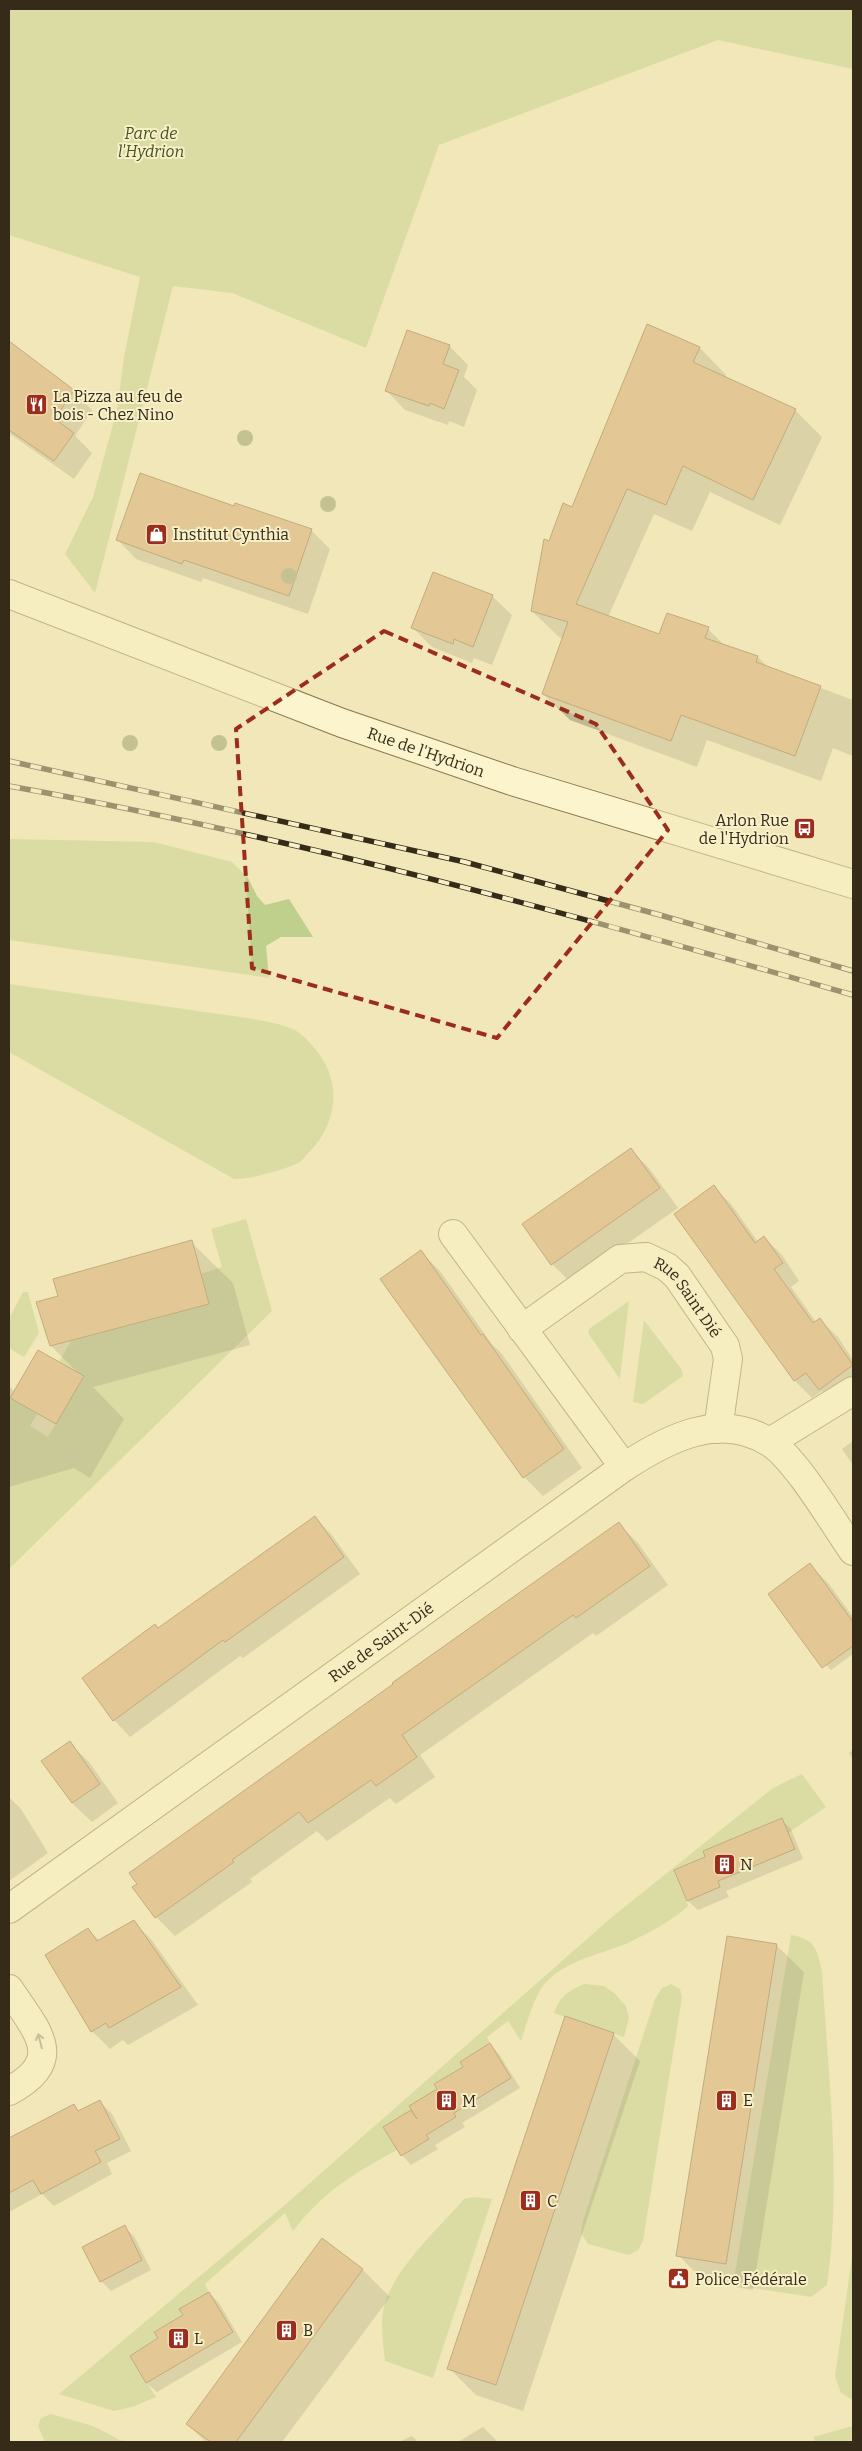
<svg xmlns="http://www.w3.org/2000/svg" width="862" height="2451" font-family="Bitter,serif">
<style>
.green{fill:#bfcf8c}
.shadow{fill:#0003}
.building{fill:#d3a36b;stroke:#896236}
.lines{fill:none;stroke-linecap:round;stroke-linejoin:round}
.minor-casing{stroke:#887652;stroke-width:30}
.minor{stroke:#fcf4cc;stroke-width:28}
.rail-casing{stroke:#362a19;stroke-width:5.5}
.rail{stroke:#f8f0c8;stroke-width:4;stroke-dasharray:11;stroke-linecap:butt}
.tree{fill:#8f9663}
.oneway{stroke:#998f72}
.marked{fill:none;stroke:#9c2d1d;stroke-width:4;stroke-dasharray:10 6;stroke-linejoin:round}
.labels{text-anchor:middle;stroke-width:4;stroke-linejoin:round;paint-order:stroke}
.park-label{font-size:16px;font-style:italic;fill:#3f541e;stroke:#f8f0c8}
.poi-label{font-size:16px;fill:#362a19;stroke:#f8f0c8;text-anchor:start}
.street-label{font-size:16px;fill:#362a19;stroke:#f8f0c8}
</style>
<rect width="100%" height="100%" fill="#f1e7b8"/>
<g class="green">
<path d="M9,9h844v60l-135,-29 -279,105 -73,203 -134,-55 -59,-7 -78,307 -30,-39 28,-57 24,-87 7,-53 16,-80 -131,-42z"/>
<path d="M9,839l145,3 78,20 16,16 9,18 8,9 24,-6 24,38h-32l-15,9 3,32 -260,-38z"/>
<path d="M9,984l238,34c16,3 33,5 48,12 10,6 20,18 26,27 21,30 14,69 -11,94 -3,3 -7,9 -10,11 -13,7 -52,18 -66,17l-225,-127z"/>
<path d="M246,1219l26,92 -263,258v-172l28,17 -7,12 18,11 35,-60 -24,-15 12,-21 138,-37 -8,-30 21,-7 -11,-38z"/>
<path d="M23,1292h5l11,41 -15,24 -15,-9v-29z"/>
<path d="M629,1301l-9,77v1l-32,-46 1,-4z"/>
<path d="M644,1320l38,50 1,6 -40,28 -10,-2z"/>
<path d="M802,1774l24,33 -38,26 -7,-15 -78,33 2,6 -30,13 13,36c-16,15 -38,26 -58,36 -31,14 -75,19 -92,52 -7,14 -12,31 -17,47l-13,-20 -21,16 3,6 -30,19 3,5 -29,17 3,5 -28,17 2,4 -28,17 14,23c-43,23 -74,42 -104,81l-8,-18 -80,71 4,8 -29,17 3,6 -29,16 4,7 -28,18 26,41 -24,10 -18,4 -55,-17 227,-190 326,-287 161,-129z"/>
<path d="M791,1935c24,4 26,14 31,36 6,104 20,210 5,314l-16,12 -78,-12z"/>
<path d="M584,1984l20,2 10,7 12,13 3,12 -5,19 -70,-24c6,-17 14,-22 30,-29z"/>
<path d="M671,1984l9,5 2,8 -39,244 -5,9 -9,5 -41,-11 -7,-11 2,-12 72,-222 7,-11z"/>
<path d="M474,2197l18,2 -59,179 -48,-17c-2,-19 -6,-42 1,-61 13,-36 53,-72 78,-101z"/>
<path d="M853,2250v150l-12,-7 -6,-17z"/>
<path d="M51,2414l42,12 31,16h-79l-7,-16 3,-8z"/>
<path d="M853,2426v16h-37l-3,-5z"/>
</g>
<g class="shadow">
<path d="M648,326l52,22 26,27 -1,3 70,32 27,27 -42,88 -70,-33 -18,39 -38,-17 -46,103 52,19 48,-7 17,17 33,11 12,12 83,31v56l-20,-8 -12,33 -114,-41 -10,27 -127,-47 -27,-26 21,-55 -5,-2 -27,-26 18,-69 22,-33z"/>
<path d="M9,342l64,49 19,19 -17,26 17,17 -18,26 -65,-46z"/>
<path d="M449,346l19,19 -4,12 13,13 -13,37 -15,-6 -1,4 -43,-15 -19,-20z"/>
<path d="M235,508l76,22 19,19 -22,65 -105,-36 -2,4 -65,-23 -19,-20z"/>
<path d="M492,596l20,19 -20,50 -18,-7 -2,5 -40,-16 -19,-19z"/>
<path d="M630,1149l19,19 29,40 -107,75 -19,-19 -28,-40z"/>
<path d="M714,1187l17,17 27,38 6,-5 18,18 17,26 -8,6 25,35 4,-2 18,17 15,23v35l-16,12 -15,-16 -10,7 -17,-17 -119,-167z"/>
<path d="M191,1242l42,41 17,62 -157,42 31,32 -34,59 -16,-10 -65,19v-101l5,5 24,-39 41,22 -28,-28 -14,-43 23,-7z"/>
<path d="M421,1252l19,19 51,72 11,11 80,114 -39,28 -19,-19z"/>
<path d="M853,1441v24l-11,-16z"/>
<path d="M315,1518l16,16 29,40 -117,84 -3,-2 -110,81 -16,-17 45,-91z"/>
<path d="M619,1524l19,19 30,42 -72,51 -3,-3 -173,122 15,22 -39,27 -6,-6 -63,43 -10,-10 -67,48 2,3 -77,54 -19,-19 -22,-30z"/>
<path d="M810,1565l19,19 24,33v37l-22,16 -19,-19z"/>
<path d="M69,1743l20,19 29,41 -26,19 -20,-19 -29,-41z"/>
<path d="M853,1750v9l-4,-6z"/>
<path d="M9,1797l12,12 27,44 -39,28z"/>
<path d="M781,1819l10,10 12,30 -77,32 3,6 -31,13 -10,-9 -12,-30z"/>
<path d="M133,1922l18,17 47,66 -70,40 -5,-5 -13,9 -18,-18 -46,-76 42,-26 12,12z"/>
<path d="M776,1945l28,27 -51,318 -48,-8 -27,-27z"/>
<path d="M613,2034l27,27 -117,350 -47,-16 -27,-27z"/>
<path d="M490,2045l9,9 21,34 -58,35 3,4 -30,18 3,4 -27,16 -9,-10 9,-43 4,4 24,-26z"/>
<path d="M100,2102l12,12 19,37 -24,12 5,11 -58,32 -12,-12 -33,18v-72l64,-34 6,6z"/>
<path d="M124,2227l10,9 17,34 -40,21 -10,-10z"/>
<path d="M323,2240l40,30 27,27 -108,145h-76l-19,-18z"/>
<path d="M209,2293l10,10 23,39 -85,50 -10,-9 -15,-27 28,-17z"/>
<path d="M483,2427l15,15h-40z"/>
<path d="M412,2436l6,6h-19z"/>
</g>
<g class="building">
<path d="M647,324l53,23 -7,15 103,47 -43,91 -70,-34 -17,39 -39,-16 -51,115 83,30 8,-21 42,14 -4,11 53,18 -2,6 65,24 -26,70 -114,-41 -10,26 -129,-47 26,-72 -37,-11 13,-72 5,2 14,-38 9,4z"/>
<path d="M407,330l43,15 -7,19 16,6 -15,39 -14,-6 -1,3 -44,-15z"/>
<path d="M9,341l65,49 -19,29 19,14 -20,28 -45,-31z"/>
<path d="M140,473l94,33 1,-3 77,26 -23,67 -105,-36 -2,4 -66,-24z"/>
<path d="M433,572l60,23 -20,52 -19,-8 -1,5 -42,-16z"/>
<path d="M631,1148l29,40 -109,77 -29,-41z"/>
<path d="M714,1185l41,58 9,-7 19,27 -9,6 39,54 7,-5 33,47 -34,25 -13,-17 -12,8 -120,-167z"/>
<path d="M192,1240l17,64 -159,42 -14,-44 22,-6 -5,-17z"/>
<path d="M421,1250l60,85 2,-1 81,115 -41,29 -143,-199z"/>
<path d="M38,1350l46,26 -28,48 -46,-26z"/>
<path d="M315,1516l29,41 -119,85 -2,-2 -110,81 -31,-43 73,-54 3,4z"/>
<path d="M619,1522l31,44 -74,52 -3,-3 -171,120 15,22 -41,29 -5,-6 -63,43 -9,-11 -67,48 2,2 -79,56 -23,-31 5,-3 -8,-11 264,-189 -1,-1z"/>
<path d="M810,1563l43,59v24l-31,22 -54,-74z"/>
<path d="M70,1741l30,43 -28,19 -31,-42z"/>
<path d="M782,1818l13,31 -77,32 2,6 -33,14 -13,-31 31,-13 -2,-6z"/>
<path d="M134,1920l47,67 -72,41 -3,-5 -15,9 -46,-77 43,-27 9,13z"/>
<path d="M727,1936l50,8 -51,320 -50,-8z"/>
<path d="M565,2016l49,17 -118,352 -49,-16z"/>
<path d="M490,2043l21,35 -57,35 2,4 -30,18 3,4 -28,17 -18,-29 28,-17 6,9 -8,-13 28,-17 -3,-5 29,-17 -3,-5z"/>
<path d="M100,2100l20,39 -25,12 6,11 -60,32 -8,-14 -24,13v-55l65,-34 4,7z"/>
<path d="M125,2225l17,35 -42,22 -18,-35z"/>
<path d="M322,2238l41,31 -127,173h-25l-25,-18z"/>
<path d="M209,2292l24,40 -87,51 -16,-27 28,-18 -4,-6 29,-17 -4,-6z"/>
</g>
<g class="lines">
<defs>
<g id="minor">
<path id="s1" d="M9,594l333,129 170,58 341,103"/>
<path d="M453,1234l171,233"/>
<path id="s2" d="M522,1329l98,-70 26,-2 21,10 10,9 48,70 3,13 -10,70"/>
<path d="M770,1442l83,-51"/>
<path id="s3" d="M9,1909l615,-442c43,-28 95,-56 145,-25 26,15 65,82 84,109"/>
<path d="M9,1989c27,41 59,71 0,102"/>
</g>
</defs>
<use href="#minor" class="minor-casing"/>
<use href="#minor" class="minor"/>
<defs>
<g id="rail">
<path d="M9,761l456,101 195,53 193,56"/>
<path d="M9,786c285,51 566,129 844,209"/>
</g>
</defs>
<use href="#rail" class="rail-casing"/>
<use href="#rail" class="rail"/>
</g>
<g class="tree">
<circle cx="245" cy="438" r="8"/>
<circle cx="328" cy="504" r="8"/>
<circle cx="289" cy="576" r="8"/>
<circle cx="130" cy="743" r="8"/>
<circle cx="219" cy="743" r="8"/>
</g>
<defs><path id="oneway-shaft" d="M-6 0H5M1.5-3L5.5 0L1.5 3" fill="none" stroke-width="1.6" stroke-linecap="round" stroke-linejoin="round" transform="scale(1.25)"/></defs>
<use class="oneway" href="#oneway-shaft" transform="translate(40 2041) rotate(-104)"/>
<path d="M0 0H862V2451H0ZM384,631l212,93 72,106 -171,208 -245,-70 -16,-239z" fill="#f1e7b8" fill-opacity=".55" fill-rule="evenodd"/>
<path class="marked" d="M384,631l212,93 72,106 -171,208 -245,-70 -16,-239z"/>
<defs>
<symbol id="restaurant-square" viewBox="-11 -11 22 22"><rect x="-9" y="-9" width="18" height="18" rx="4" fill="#9c2d1d" stroke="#f8f0c8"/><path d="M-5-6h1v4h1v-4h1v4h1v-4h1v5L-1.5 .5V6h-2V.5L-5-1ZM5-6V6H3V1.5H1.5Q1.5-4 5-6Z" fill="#fff"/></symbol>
<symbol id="shop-square" viewBox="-11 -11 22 22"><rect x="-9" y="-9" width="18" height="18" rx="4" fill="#9c2d1d" stroke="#f8f0c8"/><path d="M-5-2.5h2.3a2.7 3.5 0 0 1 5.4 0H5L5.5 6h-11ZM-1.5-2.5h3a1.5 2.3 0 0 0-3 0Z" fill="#fff"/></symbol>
<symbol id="bus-square" viewBox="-11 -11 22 22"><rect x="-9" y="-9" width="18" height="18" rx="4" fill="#9c2d1d" stroke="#f8f0c8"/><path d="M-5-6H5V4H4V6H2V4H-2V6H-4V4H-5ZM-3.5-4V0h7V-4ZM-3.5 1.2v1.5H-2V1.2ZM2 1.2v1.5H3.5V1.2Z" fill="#fff"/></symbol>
<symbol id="building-square" viewBox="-11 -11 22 22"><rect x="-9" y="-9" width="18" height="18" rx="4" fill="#9c2d1d" stroke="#f8f0c8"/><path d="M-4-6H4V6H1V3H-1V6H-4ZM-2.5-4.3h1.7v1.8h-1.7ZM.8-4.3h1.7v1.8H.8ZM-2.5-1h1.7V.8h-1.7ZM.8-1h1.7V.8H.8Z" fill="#fff"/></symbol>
<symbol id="civic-square" viewBox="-11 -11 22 22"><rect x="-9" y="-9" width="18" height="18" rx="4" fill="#9c2d1d" stroke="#f8f0c8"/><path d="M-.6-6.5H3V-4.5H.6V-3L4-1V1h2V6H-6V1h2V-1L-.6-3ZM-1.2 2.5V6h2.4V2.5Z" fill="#fff"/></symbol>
</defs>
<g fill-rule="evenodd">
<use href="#restaurant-square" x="24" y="392" width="25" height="25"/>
<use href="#shop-square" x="144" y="522" width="25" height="25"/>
<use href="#bus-square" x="792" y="816" width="25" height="25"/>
<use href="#building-square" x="712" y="1852" width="25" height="25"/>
<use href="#building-square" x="714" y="2088" width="25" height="25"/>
<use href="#building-square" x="434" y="2088" width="25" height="25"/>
<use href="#building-square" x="518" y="2188" width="25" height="25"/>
<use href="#civic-square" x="666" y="2266" width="25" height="25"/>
<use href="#building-square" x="274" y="2318" width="25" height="25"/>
<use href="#building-square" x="166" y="2326" width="25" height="25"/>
</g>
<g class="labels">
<g class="park-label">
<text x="151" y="139">Parc de<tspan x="151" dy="18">l'Hydrion</tspan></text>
</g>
<g class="poi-label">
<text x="53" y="402">La Pizza au feu de<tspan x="53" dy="18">bois - Chez Nino</tspan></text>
<text x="173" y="540">Institut Cynthia</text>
<text x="789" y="826" text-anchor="end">Arlon Rue<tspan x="789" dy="18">de l'Hydrion</tspan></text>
<text x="740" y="1870">N</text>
<text x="743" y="2106">E</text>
<text x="462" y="2107">M</text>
<text x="547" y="2207">C</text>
<text x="695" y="2285">Police Fédérale</text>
<text x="303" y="2336">B</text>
<text x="194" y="2344">L</text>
</g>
<g class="street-label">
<text dy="6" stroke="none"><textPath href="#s1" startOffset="446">Rue de l'Hydrion</textPath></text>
<text dy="6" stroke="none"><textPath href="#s2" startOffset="206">Rue Saint Dié</textPath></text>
<text dy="6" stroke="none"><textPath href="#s3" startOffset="458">Rue de Saint-Dié</textPath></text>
</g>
</g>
<rect width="862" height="2451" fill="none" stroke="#362a19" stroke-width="20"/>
</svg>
